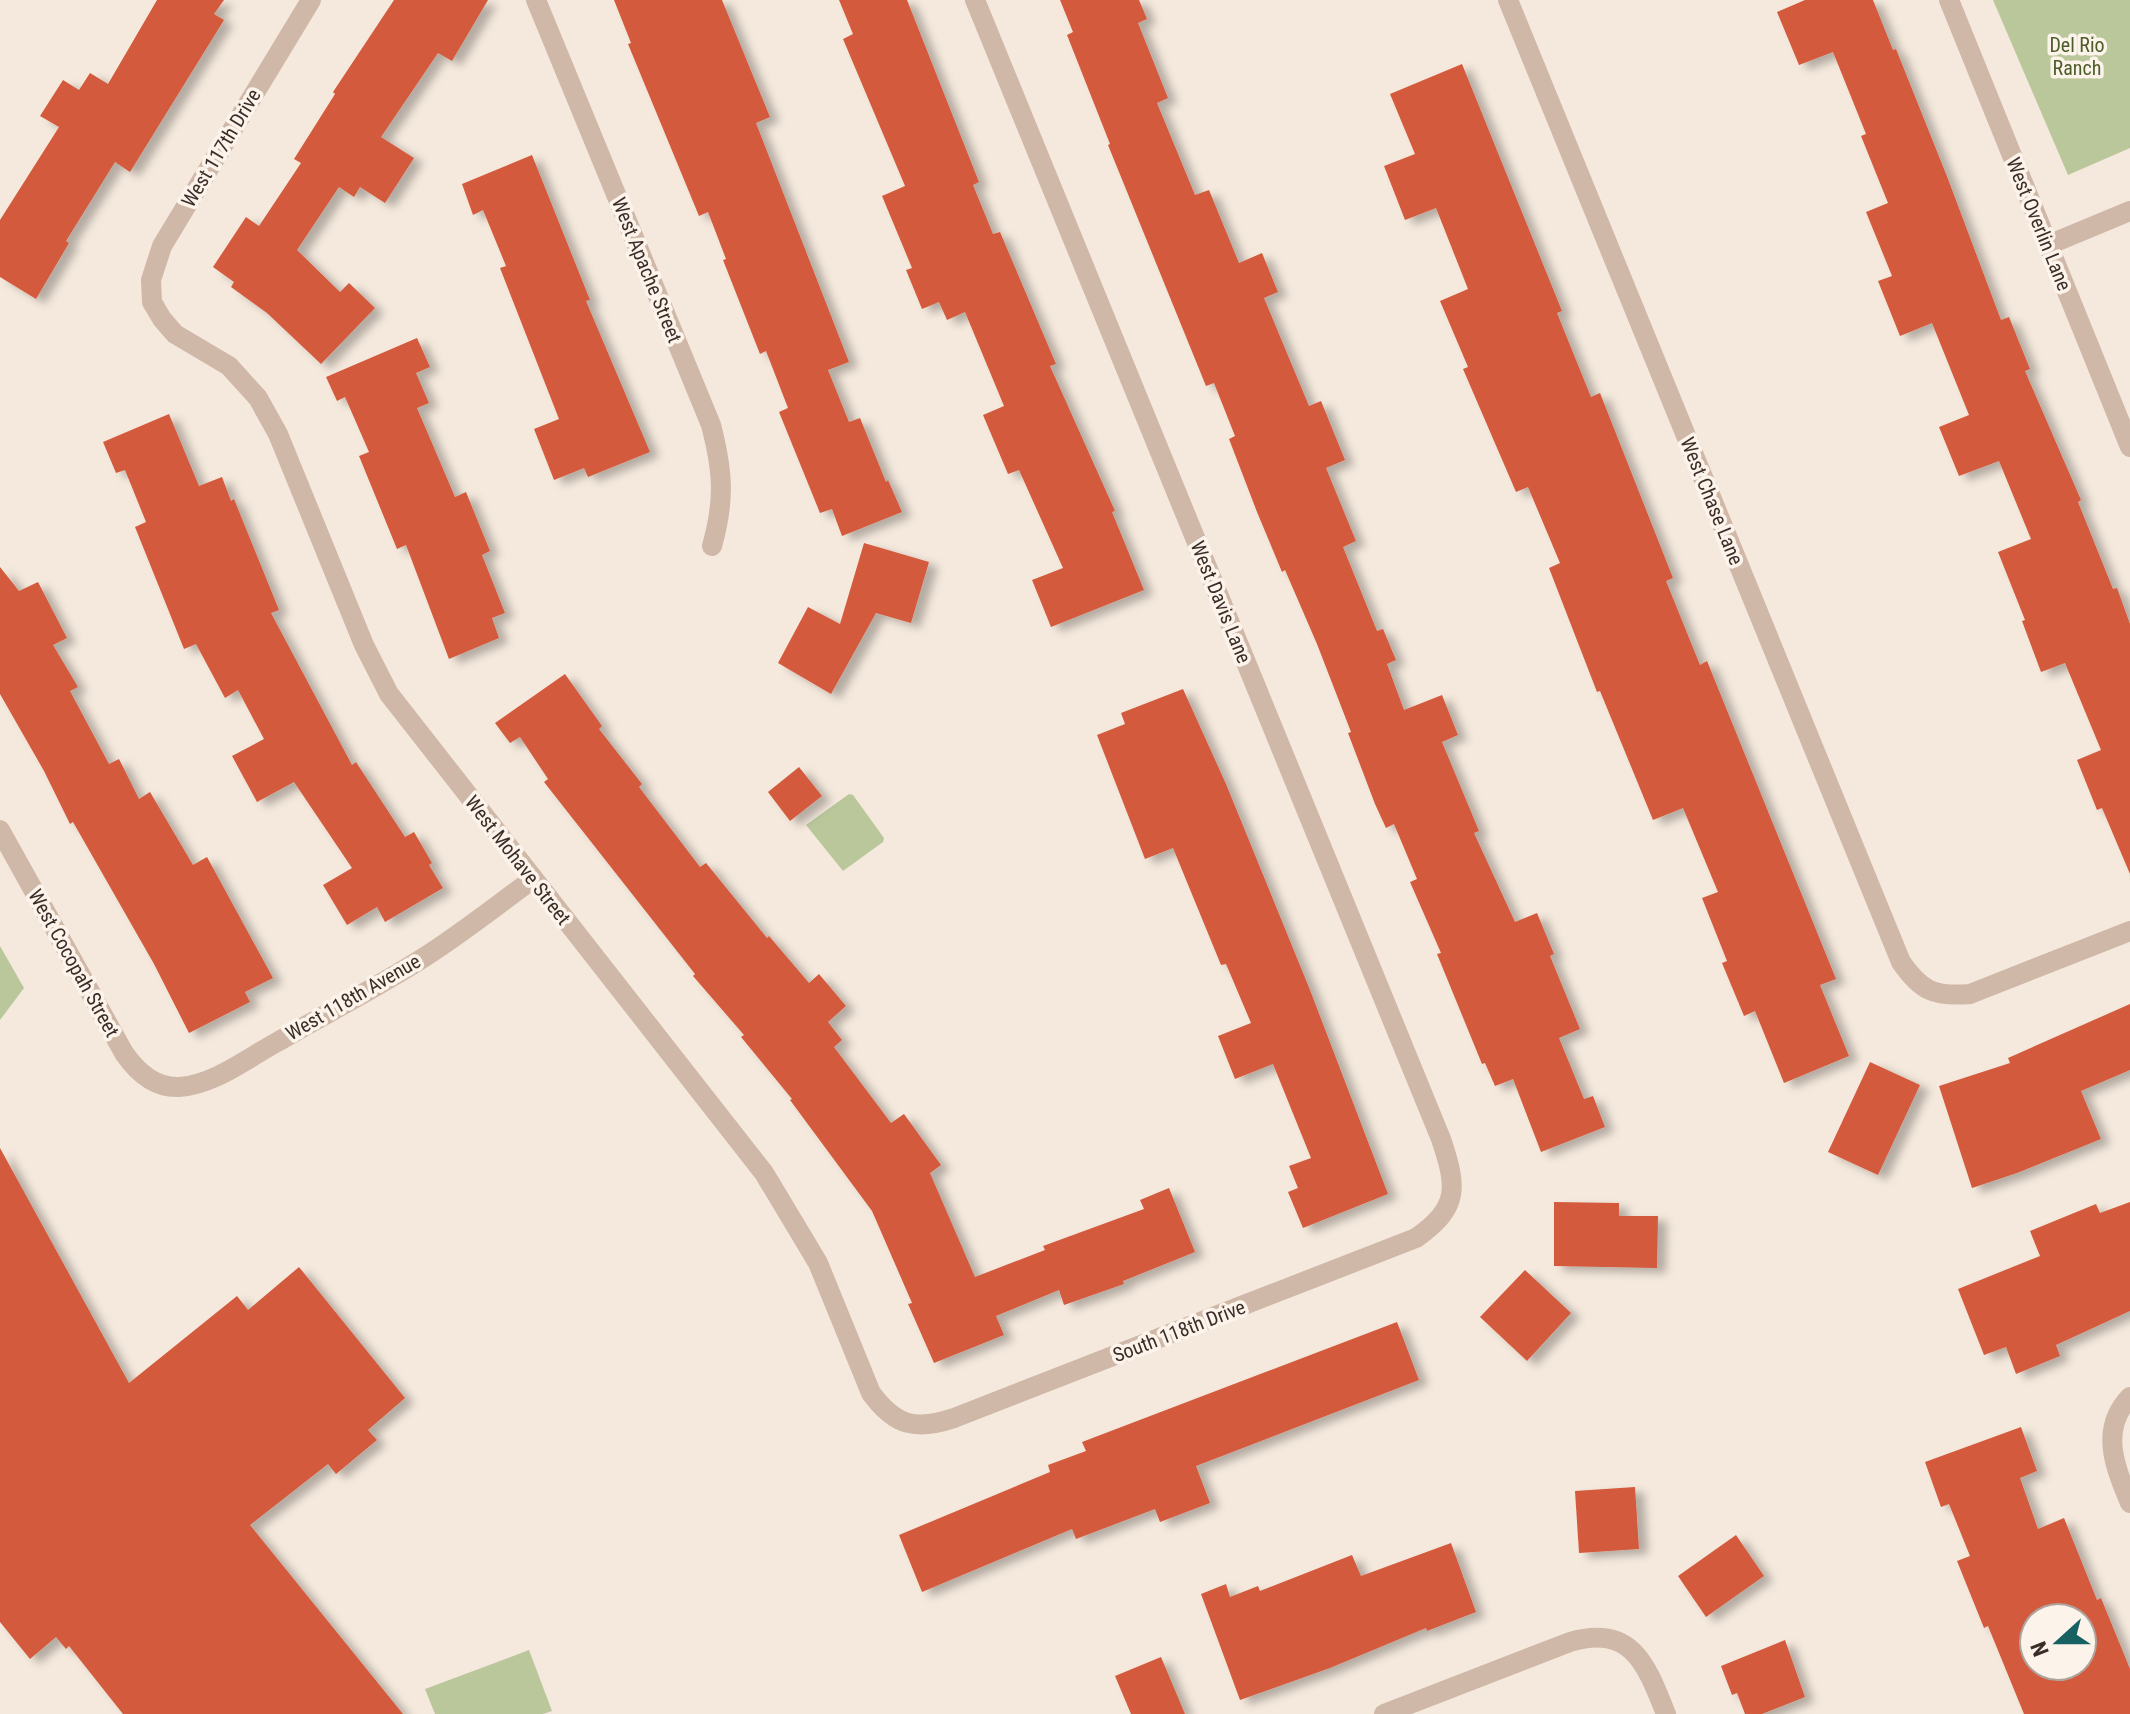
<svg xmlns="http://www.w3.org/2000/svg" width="2130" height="1714" font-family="'Roboto Condensed',sans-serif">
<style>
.green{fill:#bac79b}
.building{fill:#d45a3d;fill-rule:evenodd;filter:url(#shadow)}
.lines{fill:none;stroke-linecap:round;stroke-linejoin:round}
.minor{stroke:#cfb8a7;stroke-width:20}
.labels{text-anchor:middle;stroke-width:7;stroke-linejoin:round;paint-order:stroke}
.park-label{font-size:20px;fill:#4c5d29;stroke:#fcf3eb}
.street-label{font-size:20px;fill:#3b2d28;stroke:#fcf3eb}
</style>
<defs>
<filter id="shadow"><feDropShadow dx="9" dy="5" stdDeviation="4" flood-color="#0004"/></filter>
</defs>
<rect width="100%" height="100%" fill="#f5e9dd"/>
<g class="green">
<path d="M1993,0h137v148l-62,27z"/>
<path d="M849,794l4,1 31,43 -1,4 -40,29 -37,-46z"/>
<path d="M0,946l24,42 -24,32z"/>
<path d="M529,1650l23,61 -9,3h-108l-10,-25z"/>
</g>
<g class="building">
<path d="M157,0h67l-10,14 10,6 -94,152 -15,-10 -49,79 3,2 -33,56 -36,-22v-57l59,-93 -19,-11 23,-36 16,10 11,-17 18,11z"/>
<path d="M394,0h94l-36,61 -14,-8 -57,84 33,21 -29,45 -25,-16 -6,10 -15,-10 -42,63 43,42 9,-9 26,25 -54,56 -54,-51 -36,-26 3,-5 -21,-15 33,-50 13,9 42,-63 -7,-4 41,-65 -2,-2z"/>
<path d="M614,0h108l48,117 -14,6 93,239 -21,8 21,52 11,-4 26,64 2,-2 14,32 -60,24 -10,-27 -12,4 -41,-101 9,-4 -22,-57 -6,3 -37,-94 3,-1 -18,-47 -9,4 -71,-172 3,-1z"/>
<path d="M839,0h68l72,182 -6,3 20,49 7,-2 56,132 -6,2 65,145 -3,1 32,78 -93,37 -19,-47 31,-12 -44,-98 -11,4 -25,-59 21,-9 -39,-94 -18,8 -8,-18 -17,7 -16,-39 6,-2 -30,-72 23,-10 -62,-147 10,-5z"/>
<path d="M1060,0h79l8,19 -9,4 30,75 -11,5 38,92 14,-5 30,73 23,-10 16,39 -14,6 45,108 12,-5 24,59 -19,8 30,73 -13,6 34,84 6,-2 13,31 -9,4 17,46 38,-15 16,40 -16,7 37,89 -5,2 41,89 22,-9 17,41 -4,2 30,73 -21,9 25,61 9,-3 12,31 -64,25 -28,-73 -18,7 -10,-23 -3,1 -45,-110 4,-1 -31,-71 7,-3 -23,-55 -8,4 -11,-24 -27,-71 3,-1 -34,-88 -32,-74 -3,2 -25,-60 -28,-73 6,-3 -21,-53 -8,3 -98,-241 2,-1 -43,-109 6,-3z"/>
<path d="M1805,0h68l20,50 3,-1 52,130 53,141 8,-3 21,52 -5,2 56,129 -3,2 35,87 4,-1 13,36v250l-28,-66 -5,2 -20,-50 24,-10 -36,-87 -24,9 -19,-51 3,-1 -27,-68 33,-13 -32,-78 -40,15 -20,-49 30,-12 -37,-92 -32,13 -22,-55 14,-5 -26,-64 22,-9 -27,-67 5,-2 -33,-82 -34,13 -22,-53z"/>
<path d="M1462,64l100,247 -5,2 34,84 9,-4 73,185 -7,3 34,84 7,-4 129,318 -16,6 29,71 -65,27 -29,-72 -11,5 -22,-53 5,-2 -25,-63 16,-6 -35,-84 -30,12 -53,-129 -3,1 -48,-124 11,-5 -32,-76 -12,5 -53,-123 5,-2 -28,-66 28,-12 -32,-81 -31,12 -21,-54 31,-12 -25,-60z"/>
<path d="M532,155l58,145 -4,1 64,151 -62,25 -4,-9 -30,12 -20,-51 25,-10 -59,-151 6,-2 -23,-56 -10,5 -11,-31z"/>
<path d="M417,338l13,29 -14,6 13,30 -12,5 38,89 11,-5 24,59 -8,4 23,58 -13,5 7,20 -50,21 -43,-114 -9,4 -38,-93 10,-4 -24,-55 -8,4 -11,-24z"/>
<path d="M169,414l30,72 23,-9 9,24 3,-2 45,111 -8,3 81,152 4,-3 49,75 9,-5 18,31 -3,2 14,23 -58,34 -8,-15 -30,18 -24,-40 29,-17 -58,-86 -37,20 -25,-46 32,-17 -26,-49 -13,8 -29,-54 -12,5 -49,-122 11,-5 -21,-52 -9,3 -13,-31z"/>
<path d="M864,543l65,19 -18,61 -35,-10 -45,81 -53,-31 30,-56 32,17z"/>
<path d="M0,567l19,24 19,-9 29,56 -14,7 25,42 -8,4 39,73 10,-5 20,40 11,-7 43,73 14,-8 66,121 -28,14 5,10 -61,31 -35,-69 -81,-142 -3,2 -26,-53 -44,-77z"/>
<path d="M565,674l37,52 -3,3 43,55 -3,3 61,80 6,-4 61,75 2,-2 40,47 10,-9 27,32 -18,16 14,18 -8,7 57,76 13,-9 37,51 -11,8 45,104 70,-27 -2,-4 101,-37 -4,-9 29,-12 26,64 -72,29 1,3 -60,21 -5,-15 -63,26 8,19 -70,28 -26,-59 4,-1 -40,-92 -82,-111 2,-1 -51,-62 3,-2 -51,-59 2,-2 -151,-192 4,-3 -28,-42 -10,6 -15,-20z"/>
<path d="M1183,689l43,95 84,206 78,204 -85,34 -15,-36 10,-4 -9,-22 22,-8 -38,-94 -38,15 -17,-43 33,-13 -25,-59 -5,1 -48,-117 -28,11 -48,-124 28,-11 -4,-11z"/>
<path d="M799,767l23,29 -32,25 -22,-29z"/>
<path d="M2130,1004v66l-49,21 20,48 -84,34 -45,15 -33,-102 71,-23 -2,-5z"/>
<path d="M1870,1062l50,23 -42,90 -50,-23z"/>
<path d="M0,1148l129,235 108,-87 11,14 51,-43 106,131 -37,32 9,10 -41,34 -8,-10 -78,61 153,189h-280l-54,-68 -3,3 -10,-12 -26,22 -30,-37z"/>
<path d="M1554,1202l65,1v13h39l-1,52 -103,-2z"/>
<path d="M2130,1202v109l-74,34 4,11 -44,18 -10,-27 -22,8 -26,-66 82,-33 -10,-25 66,-27 4,9z"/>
<path d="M1525,1270l46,43 -44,48 -47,-44z"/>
<path d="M1397,1322l22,58 -223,86 14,37 -50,19 -5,-13 -79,30 -4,-10 -150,63 -23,-57 151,-63 -2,-7 38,-14 -4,-9z"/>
<path d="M2021,1427l16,44 -17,7 18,51 26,-11 33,82 4,-2 29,71v45h-106l-36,-88 -4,2 -27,-67 13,-5 -21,-52 -8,3 -16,-45zM2034,1618h48v48h-48z"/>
<path d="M1635,1487l4,62 -60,4 -4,-62z"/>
<path d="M1736,1535l28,41 -58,41 -28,-41z"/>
<path d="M1451,1543l25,69 -49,19 -1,-3 -96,40 -90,32 -39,-106 25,-10 4,13 28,-11 2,5 92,-36 9,21z"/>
<path d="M1785,1640l20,57 -43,17h-17l-8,-21 -5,2 -11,-29z"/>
<path d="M1161,1657l24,57h-54l-16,-38z"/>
</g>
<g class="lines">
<g class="minor">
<path d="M311,0l-149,246 -11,34 1,22 10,17 13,15 54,32 29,32 20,36 86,211 25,49 375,479 54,90 53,130c24,33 45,38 83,25l462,-180c44,-31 41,-51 25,-99l-466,-1139"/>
<path d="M536,0l175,425c12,46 14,75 1,121"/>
<path d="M1508,0l393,962c20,29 33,35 69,32l160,-63"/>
<path d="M1949,0l181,447"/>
<path d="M2048,245l82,-34"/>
<path d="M0,830l124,223c13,19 30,35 55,34 35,-2 70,-30 100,-46 48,-28 97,-53 144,-83 38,-24 73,-52 110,-79"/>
<path d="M2130,1397c-31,32 -15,70 0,106"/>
<path d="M1384,1714l186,-72c62,-18 76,22 96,72"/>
</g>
</g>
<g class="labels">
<g class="park-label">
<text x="2077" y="52">Del Rio<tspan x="2077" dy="23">Ranch</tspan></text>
</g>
<g class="street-label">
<text transform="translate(221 148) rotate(-59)" y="7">West 117th Drive</text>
<text transform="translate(2039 224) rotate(68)" y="7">West Overlin Lane</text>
<text transform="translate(647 270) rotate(68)" y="7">West Apache Street</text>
<text transform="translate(1712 501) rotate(68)" y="7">West Chase Lane</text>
<text transform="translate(1221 602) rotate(68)" y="7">West Davis Lane</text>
<text transform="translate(518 860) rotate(52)" y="7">West Mohave Street</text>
<text transform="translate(74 963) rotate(61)" y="7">West Cocopah Street</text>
<text transform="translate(353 997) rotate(-30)" y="7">West 118th Avenue</text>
<text transform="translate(1179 1331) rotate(-21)" y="7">South 118th Drive</text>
</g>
</g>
<g transform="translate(2058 1642) rotate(249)"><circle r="38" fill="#fcf3eb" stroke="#afa49d" stroke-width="2"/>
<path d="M0-6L14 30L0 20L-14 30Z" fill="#186162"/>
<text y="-12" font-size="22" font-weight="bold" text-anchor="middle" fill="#3b2d28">N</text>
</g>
</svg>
